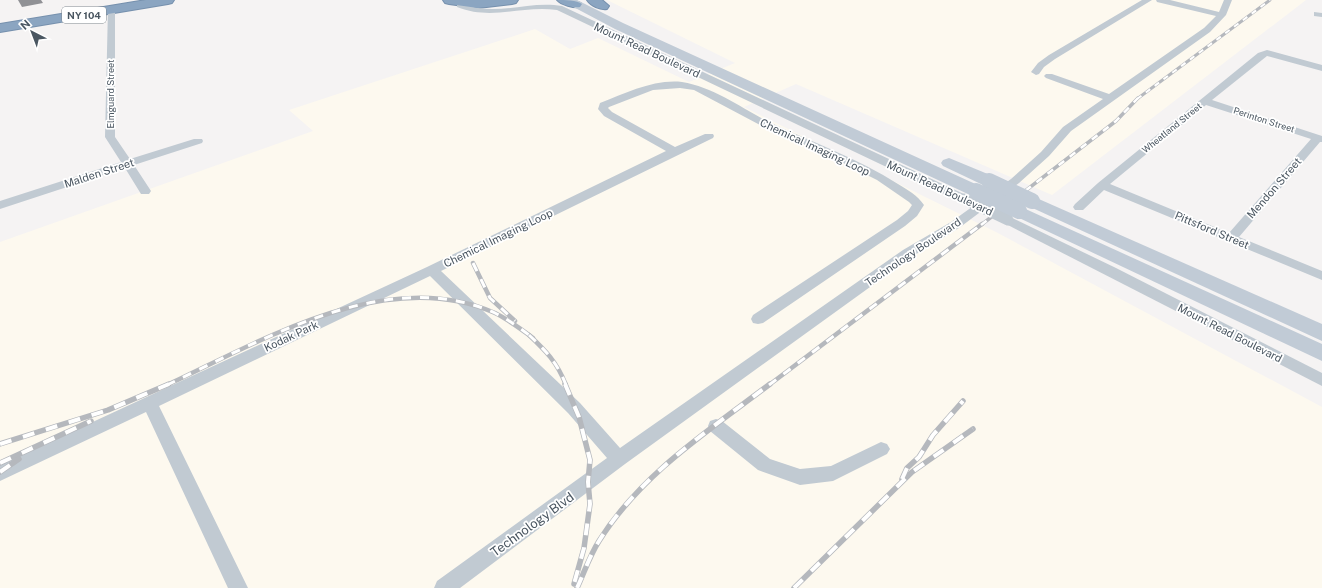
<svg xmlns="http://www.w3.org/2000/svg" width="1322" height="588" font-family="'Public Sans',sans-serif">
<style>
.commercial{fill:#fdf9ef}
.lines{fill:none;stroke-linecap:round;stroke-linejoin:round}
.highway-casing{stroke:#7690ad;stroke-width:2}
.street{fill:#c1cad2;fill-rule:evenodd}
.secondary{fill:#c1cbd6;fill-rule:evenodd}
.highway{fill:#8ba5c1;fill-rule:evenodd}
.rail-far3-casing{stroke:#b5b8bd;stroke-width:3}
.rail-far2-casing{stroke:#b5b8bd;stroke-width:3.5}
.rail-far1-casing{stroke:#b5b8bd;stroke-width:4.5}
.rail-casing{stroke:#b5b8bd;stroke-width:5.5}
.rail-far3{stroke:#fff;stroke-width:2;stroke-dasharray:5.5;stroke-linecap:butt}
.rail-far2{stroke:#fff;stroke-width:2.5;stroke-dasharray:7;stroke-linecap:butt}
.rail-far1{stroke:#fff;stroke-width:3;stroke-dasharray:9;stroke-linecap:butt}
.rail{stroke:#fff;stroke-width:4;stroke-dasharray:12;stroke-linecap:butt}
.street-bridge{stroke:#c1cad2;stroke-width:11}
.secondary-bridge{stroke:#c1cbd6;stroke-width:16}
.shaded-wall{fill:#909195}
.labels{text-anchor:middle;stroke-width:3.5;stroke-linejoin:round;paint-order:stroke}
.far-street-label{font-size:9px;fill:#4a5661;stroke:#fff}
.shield{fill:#fff;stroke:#808990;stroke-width:1}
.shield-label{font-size:10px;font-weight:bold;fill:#4a5661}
.street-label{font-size:11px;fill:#4a5661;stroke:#fff}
.near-street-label{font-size:13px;fill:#4a5661;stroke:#fff}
</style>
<rect width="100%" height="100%" fill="#f5f3f3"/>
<path class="commercial" d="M607,0h699l-254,195 -256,-111 -52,23 252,125 326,175v181h-1322v-346l313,-111 -24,-21 246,-81 35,20 28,-11 91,44 46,-19z"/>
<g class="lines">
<defs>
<g id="highway">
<path d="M146,0h28l-2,3 -4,1 -168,28v-8z"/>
<path d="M443,0h75l-2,3 -4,1 -34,4 -29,-4 -4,-1z"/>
<path d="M557,0c8,0 20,0 25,4l-2,3c-6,1 -19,-2 -23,-7z"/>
<path d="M587,0h15l7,6 -2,3c-7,1 -16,-3 -20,-9z"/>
</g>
</defs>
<use href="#highway" class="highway-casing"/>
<g class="street">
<path d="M1142,0h10l-97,59 -11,8 -5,7 -3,1 -5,-3 7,-9 11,-8z"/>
<path d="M1156,0h14l49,12 5,-12h8l-6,15 -16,17 -139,99 -22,25 -30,27 -60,45 -46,28 -288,208 -165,124h-26l3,-7 170,-123 -39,-45 -138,-137 -271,130 89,182h-20l-82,-176 -146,69v-16l427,-198 239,-116 -62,-35 -6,-7 2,-6c26,-10 54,-24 82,-21 31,5 58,25 85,39 44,21 91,37 131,63 10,6 19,11 26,21l-7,11 -12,10 -142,97 -5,1 -5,-1 -2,-4 2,-4 144,-95 11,-9 4,-6 -3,-3 -32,-22 -54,-27 -63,-28 -66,-35 -14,-2 -27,2 -44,17 -1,1 4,4 63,35 30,-13h8l1,2 -1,2 -272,133 139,132 40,45 283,-198 48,-28 60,-43 30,-27 22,-25 40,-28 -57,-21 -2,-2 2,-2h6l57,20 95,-66 12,-12 -59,-14z"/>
<path d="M457,1h6l1,3c32,13 65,-4 98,2l406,190 2,3 -2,3h-8l-403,-192c-35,-5 -65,11 -100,-3z"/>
<path d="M108,8h3l4,2v127l15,22 64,-20h8l1,2 -1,2 -68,22 17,26 -2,3h-8l-16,-26 -125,41v-8l121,-39 -16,-25z"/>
<path d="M1314,12l8,1v4l-8,-1z"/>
<path d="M1267,50l55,15v6l-55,-15 -55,44 110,36v6h-2l-81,95 83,34v9l-218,-90 -21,20h-8l-2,-3 2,-3 23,-21 160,-130zM1206,105l105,34 -82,94 -119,-49z"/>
<path d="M1008,216l108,52 206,105v13l-318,-163 -2,-3 2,-3z"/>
<path d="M716,419l6,2 48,38 30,10 31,-3 50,-24 6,2 3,5 -3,5 -54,27 -33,4 -42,-15 -48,-39 -2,-5 2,-5z"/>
</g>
<g class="secondary">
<path d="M562,0h15l46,23 359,164 2,4 -2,4 -6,1 -6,-1 -355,-166 -51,-27z"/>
<path d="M949,158l46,19 2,4 -2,4 -6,1 -6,-1 -40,-19 -2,-3 2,-3z"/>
<path d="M1032,196l290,128v17l-296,-136 -3,-4 3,-4z"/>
<path d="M1019,206l303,138v17l-309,-146 -3,-4 3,-4z"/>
</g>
<use href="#highway" class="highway"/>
<defs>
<path id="rail-far3" d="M1137,99l133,-99"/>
<path id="rail-far2" d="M981,225l135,-104 22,-23"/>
<g id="rail-far1">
<path d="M473,263l17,35 25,23"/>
<path d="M529,335c17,16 28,27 37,50"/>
<path d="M167,385c96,-45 221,-120 328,-72 14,7 26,16 38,25"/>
<path d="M769,385l213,-161"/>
</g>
<g id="rail">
<path d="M565,384l14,33 11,43 -2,22 2,22 -6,44 -10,36"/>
<path d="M0,444l108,-34 61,-26"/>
<path d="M0,463l91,-42"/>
<path d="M0,472l19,-13"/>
<path d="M902,479l5,-11 12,-11 14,-22 30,-34"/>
<path d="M577,588c7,-15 13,-33 22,-47 42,-67 109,-110 171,-157"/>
<path d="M794,588l118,-116 61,-43"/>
</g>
</defs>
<use href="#rail-far3" class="rail-far3-casing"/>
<use href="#rail-far2" class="rail-far2-casing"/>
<use href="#rail-far1" class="rail-far1-casing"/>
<use href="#rail" class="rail-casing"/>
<use href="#rail-far3" class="rail-far3"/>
<use href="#rail-far2" class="rail-far2"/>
<use href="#rail-far1" class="rail-far1"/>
<use href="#rail" class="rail"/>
<path class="street-bridge" d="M964,199l44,21"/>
<g class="secondary-bridge">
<path d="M989,181l43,20"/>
<path d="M976,191l43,20"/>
</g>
</g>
<path class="shaded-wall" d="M18,0h23l2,3 -21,4z"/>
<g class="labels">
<g class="far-street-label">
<text transform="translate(111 94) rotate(-90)" y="3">Elmguard Street</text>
<text transform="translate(1264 120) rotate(18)" y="3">Perinton Street</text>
<text transform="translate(1172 128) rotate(-39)" y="3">Wheatland Street</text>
</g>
<rect class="shield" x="62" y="7" width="44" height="16" rx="3"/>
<g class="shield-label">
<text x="84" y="19">NY 104</text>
</g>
<g class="street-label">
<text transform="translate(647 50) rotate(25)" y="4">Mount Read Boulevard</text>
<text transform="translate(815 147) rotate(25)" y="4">Chemical Imaging Loop</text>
<text transform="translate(99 173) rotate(-18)" y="4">Malden Street</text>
<text transform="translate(940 188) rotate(25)" y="4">Mount Read Boulevard</text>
<text transform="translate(1274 188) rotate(-49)" y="4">Mendon Street</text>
<text transform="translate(1212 230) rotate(23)" y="4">Pittsford Street</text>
<text transform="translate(498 238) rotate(-26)" y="4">Chemical Imaging Loop</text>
<text transform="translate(913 252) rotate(-34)" y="4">Technology Boulevard</text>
<text transform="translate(1230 333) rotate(27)" y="4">Mount Read Boulevard</text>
<text transform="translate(291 336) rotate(-25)" y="4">Kodak Park</text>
</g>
<g class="near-street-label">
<text transform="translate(532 524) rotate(-36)" y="5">Technology Blvd</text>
</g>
</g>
<g transform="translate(32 32) rotate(318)" stroke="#ffffff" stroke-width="3" paint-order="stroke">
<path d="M0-3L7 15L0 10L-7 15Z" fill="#4a5661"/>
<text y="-6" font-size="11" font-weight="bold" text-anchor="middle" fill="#4a5661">N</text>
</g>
</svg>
